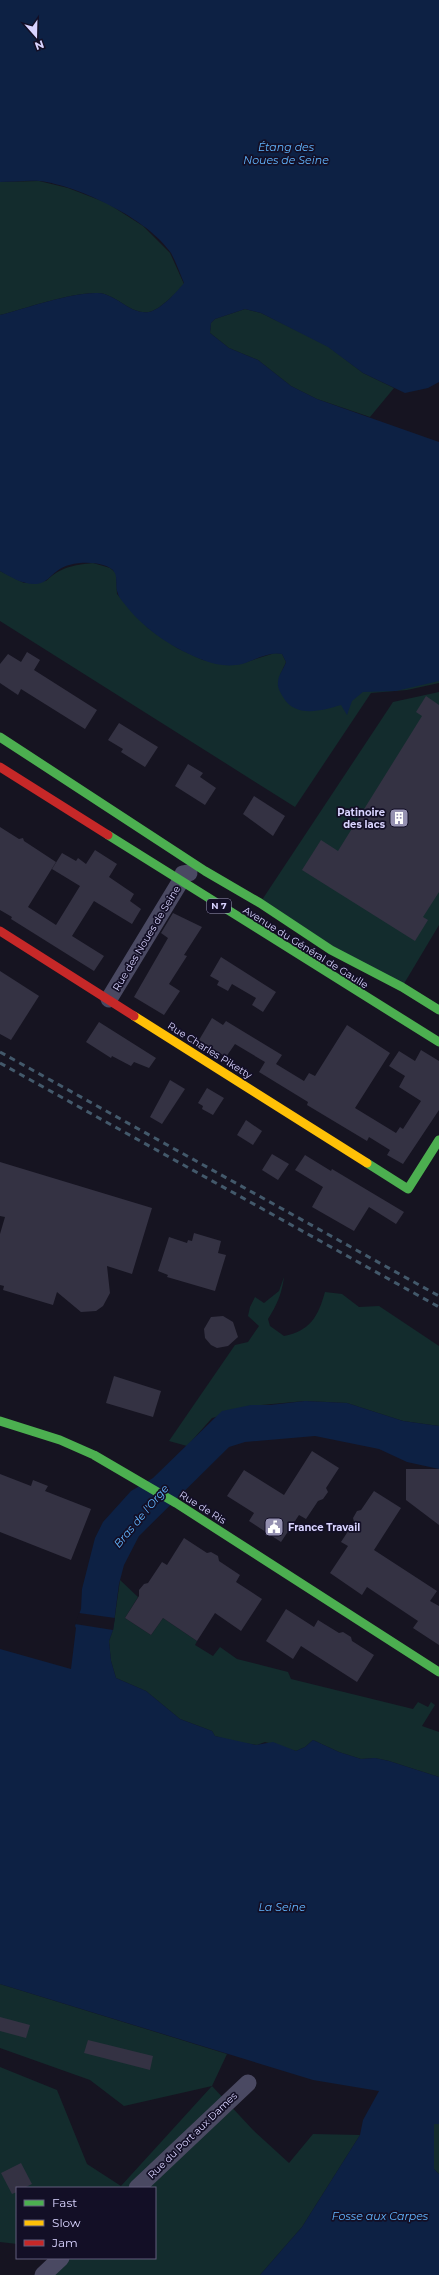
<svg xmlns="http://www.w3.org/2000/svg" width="439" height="2275" font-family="Montserrat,sans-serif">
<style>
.green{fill:#132c2d}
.water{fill:#0d2144}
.pier{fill:#161421}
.building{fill:#343243}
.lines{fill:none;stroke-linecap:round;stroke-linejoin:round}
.street{stroke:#4a4962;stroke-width:17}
.fast{stroke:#4caf50;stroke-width:9}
.slow{stroke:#ffc107;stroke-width:9}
.jam{stroke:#c62828;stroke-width:9}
.rail{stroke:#43596b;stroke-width:3;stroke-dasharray:6 5;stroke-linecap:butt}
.labels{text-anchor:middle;stroke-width:3.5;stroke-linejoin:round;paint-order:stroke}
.shield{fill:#130f26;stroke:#9e99be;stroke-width:1}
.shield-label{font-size:9px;font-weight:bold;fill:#d9d4ff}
.poi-label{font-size:10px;font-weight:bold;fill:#d9d4ff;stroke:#130f26;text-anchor:end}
.street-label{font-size:10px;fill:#d9d4ff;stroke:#130f26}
.water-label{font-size:11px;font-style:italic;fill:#62b6ff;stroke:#130f26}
</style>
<rect width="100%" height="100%" fill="#161421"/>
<g class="green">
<path d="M39,181l29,7 39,15 36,23 27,27 14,31c-7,8 -24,26 -35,28 -19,3 -32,-18 -51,-19 -26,-1 -71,15 -98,22v-133z"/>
<path d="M245,309l16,4 49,24 19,10 34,26 31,15 -24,29 -53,-18 -26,-13 -33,-26 -29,-12 -19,-15 1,-10 4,-4z"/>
<path d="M93,563l17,5 6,5 1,21 31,34 29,20 26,12 37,4 35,-11 7,1 4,8 -6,13 58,23 101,-34v19l-32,7 -36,3 -76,114 -295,-186v-50l24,12 22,-2c15,-14 27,-16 47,-18z"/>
<path d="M439,692v233l-37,62 -142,-84 133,-201z"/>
<path d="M284,1277c-2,16 -7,28 -16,42l2,7 14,10c26,-5 34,-19 41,-44l17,2 17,13 20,-1 60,40v80l-36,-5 -56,-18 -42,-2 -44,4 -49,13 -25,28 -18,-5 66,-96 13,-3 11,-16 -11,-10 2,-9 5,-10 9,6 15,-12z"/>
<path d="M120,1580l18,17 -13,21 26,17 12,-17 34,23 -2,4 18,11 7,-9 17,12 51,13 3,7 122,30 5,-7 10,5 3,-5 4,3 -13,21 17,6v45l-50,-16 -14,-3 -14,1 -22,-7 -26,-12 -8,7 -9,4 -31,-9 -8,3 -21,-3 -21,-6 -3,-5 -32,-12 -34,-28 -30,-13 -5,-17 -2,-20 4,-11z"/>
<path d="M0,1984l227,70 -15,32 41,44 36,33 24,-29 47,1 -58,92 -42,48h-213l16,-17h92v-70h-138v56l-17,-2v-175l57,23 30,74 34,22 91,-100 -88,20 -34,-26 -90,-32z"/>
<path d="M434,2123l5,1v50l-5,-5z"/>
</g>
<g class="water">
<path d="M0,0h439v382l-11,6 -23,5 -42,-20 -35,-26 -67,-34 -16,-4 -30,10 -4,4 -1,10 19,15 29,12 33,26 26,13 122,43v239l-43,10 -33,1 -11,9 -5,14 -6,-10c-20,6 -46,13 -58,-8 -3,-5 -6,-10 -5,-15 0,-7 6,-13 8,-20l-4,-8c-13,-3 -27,6 -40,10 -13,3 -27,1 -39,-4 -27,-10 -58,-30 -76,-53 -3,-4 -8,-9 -9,-13 -5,-12 5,-23 -15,-29 -13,-4 -35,-3 -46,6 -7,5 -11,12 -20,13 -14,1 -26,-7 -37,-13v-256c27,-7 72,-23 98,-22 19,1 32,22 51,19 11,-2 28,-20 35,-29 -4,-9 -8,-21 -13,-30 -23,-34 -92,-67 -131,-72 -13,-1 -27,1 -40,1z"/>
<path d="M305,1401l42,2 56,18 36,5v43l-32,-7 -28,-13 -64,-13 -70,6 -16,5 -90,89 -15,29 -5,19 -6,46 -4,11 2,20 5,17 30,13 34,28 32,12 3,5 41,9 17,-3 23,9 9,-4 8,-7 26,12 22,7 14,-1 14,3 50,16v347h-5v45l5,5v101h-179l42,-48 58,-92 3,-15 16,-29 -66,-11 -313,-96v-335l71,20 5,-41 -1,-2 6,-17 1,-20 13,-51 8,-16 28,-31 22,-13 69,-67 29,-6h19z"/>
</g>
<path class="pier" d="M79,1613l36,5 -2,12 -38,-6z"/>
<g class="building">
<path d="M27,652l13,8 -6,10 63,40 -12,19 -64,-40 -3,6 -18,-12v-19l8,-10 13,8z"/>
<path d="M426,696l13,9v187l-16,25 5,3 -13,21 -113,-71 19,-30 17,11 84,-135 -6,-4z"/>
<path d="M119,723l39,24 -13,20 -24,-15 2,-3 -15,-9z"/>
<path d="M188,764l15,9 -3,4 16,11 -11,17 -30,-19z"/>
<path d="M254,796l31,20 -12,20 -30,-22z"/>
<path d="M0,827l19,12 4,-1 1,3 32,21 -28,45 28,18 24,-39 -28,-17 10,-16 14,8 2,-3 8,6 9,-14 22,14 -8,13 25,17 -4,7 11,8 -9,15 -38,-23 -22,35 32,20 -10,15 -83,-52 1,-2 -12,-7z"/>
<path d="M173,913l29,14 -18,28 3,1 -18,28 11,7 -16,24 -30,-18 34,-59 -7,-5z"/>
<path d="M221,957l55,35 -13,20 -11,-7 4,-7 -24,-14 -4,7 -11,-6 2,-4 -9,-5z"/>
<path d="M0,971l39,25 -28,44 -11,-6z"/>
<path d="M212,1018l11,7 3,-4 56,34 -6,9 28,17 5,-8 6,3 32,-51 43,28 -35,55 41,25 4,-6 3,2 18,-28 -22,-14 6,-11 -16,-10 10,-15 16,10 6,-11 18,11v49l-36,54 -16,-9 3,-5 -21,-13 -2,4 -60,-36 1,-3 -49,-30 6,-10 -30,-18 -9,13 -27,-17z"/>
<path d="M99,1022l57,36 -7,10 -15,-6 -3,4 -19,-10 -1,2 -25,-16z"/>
<path d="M170,1080l15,9 -23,35 -12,-7z"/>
<path d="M207,1088l17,10 -11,17 -11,-6 1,-3 -5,-3z"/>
<path d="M246,1120l16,11 -9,14 -16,-10z"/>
<path d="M272,1154l17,10 -11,16 -16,-10z"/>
<path d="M305,1155l26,16 1,-2 72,43 -8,12 -27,-17 -15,24 -42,-24 11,-20 -28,-17z"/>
<path d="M0,1162l152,46 -20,66 -25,-8 3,27 -7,13 -7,5 -15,1 -24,-20 -4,13 -50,-15 1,-4 -4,-1v-51l5,-17 -5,-1z"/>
<path d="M194,1233l27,8 -3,12 8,2 -11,36 -48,-14 1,-2 -10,-4 11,-34 18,6 1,-3 4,1z"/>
<path d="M223,1316l10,6 5,15 -10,9 -11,2 -6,-3 -6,-7 -1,-9 7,-12z"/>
<path d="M114,1376l47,15 -8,26 -47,-14z"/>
<path d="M312,1451l27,17 -13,20 2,4 -5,7 -5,2 -12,18 -7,-4 -18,27 -32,-21 5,-8 -27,-17 17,-26 40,25z"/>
<path d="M406,1469h33v56l-33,-25z"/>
<path d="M0,1474l31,12 2,-6 15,6 -3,5 46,18 -20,51 -71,-28z"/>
<path d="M374,1491l27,17 -27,42 63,41 -7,10 9,5v39l-26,-17 5,-7 -51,-34 -5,8 -32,-22 18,-27 -7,-4 13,-20 -1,-4 4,-7 4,-1z"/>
<path d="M184,1538l23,15 4,-1 7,4 1,5 21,14 -4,7 26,17 -21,32 -26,-18 -18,28 -34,-23 -12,17 -26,-17 14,-22v-6l5,-6 4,-1 14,-21 5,3z"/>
<path d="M286,1609l28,18 4,-7 21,13 4,-1 8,5 1,4 22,14 -17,27 -56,-36 -8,13 -27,-18z"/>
<path d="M0,2017l30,8 -4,13 -26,-7z"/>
<path d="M88,2040l65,16 -3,14 -66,-17z"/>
<path d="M21,2163l11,21 -8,4h-7v4l-5,2 -11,-21z"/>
</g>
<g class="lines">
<g class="street">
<path d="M109,999l71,-117 3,-8 6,-1"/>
<path d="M137,2188l111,-105"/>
<path d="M43,2275l18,-17"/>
</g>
<g class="fast">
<path d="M0,737l205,134 55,32 71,47 71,37 37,23"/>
<path d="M108,835l331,207"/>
<path d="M367,1163l41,26 31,-49"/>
<path d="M0,1421l60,19 34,15 82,48 263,169"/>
</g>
<path class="slow" d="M134,1016l233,147"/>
<g class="jam">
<path d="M0,767l108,68"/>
<path d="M0,931l134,85"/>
</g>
<g class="rail">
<path d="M0,1052l439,244"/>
<path d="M0,1063l439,244"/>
</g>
</g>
<defs>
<symbol id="building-square" viewBox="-11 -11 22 22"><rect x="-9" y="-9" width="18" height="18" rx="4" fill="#9591b1" stroke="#130f26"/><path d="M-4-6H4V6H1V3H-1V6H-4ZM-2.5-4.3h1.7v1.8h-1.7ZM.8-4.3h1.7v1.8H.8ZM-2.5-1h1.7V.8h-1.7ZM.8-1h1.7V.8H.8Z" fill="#fff"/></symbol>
<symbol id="civic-square" viewBox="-11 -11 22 22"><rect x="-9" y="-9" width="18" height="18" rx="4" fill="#9591b1" stroke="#130f26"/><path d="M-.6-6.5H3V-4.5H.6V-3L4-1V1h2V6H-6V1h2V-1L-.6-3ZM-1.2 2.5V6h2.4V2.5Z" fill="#fff"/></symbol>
</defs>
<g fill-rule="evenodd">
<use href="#building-square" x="388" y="807" width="22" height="22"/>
<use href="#civic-square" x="263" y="1516" width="22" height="22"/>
</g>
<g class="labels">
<rect class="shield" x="207" y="899" width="24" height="14" rx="3"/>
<g class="shield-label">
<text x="219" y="909">N 7</text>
</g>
<g class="poi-label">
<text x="385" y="816">Patinoire<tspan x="385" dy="12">des lacs</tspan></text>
<text x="288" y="1531" text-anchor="start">France Travail</text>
</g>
<g class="street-label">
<text transform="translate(146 938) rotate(-59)" y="4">Rue des Noues de Seine</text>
<text transform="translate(306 947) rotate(32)" y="4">Avenue du Général de Gaulle</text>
<text transform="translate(210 1050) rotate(32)" y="4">Rue Charles Piketty</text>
<text transform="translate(203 1507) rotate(32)" y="4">Rue de Ris</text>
<text transform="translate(192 2135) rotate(-44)" y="4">Rue du Port aux Dames</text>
</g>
<g class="water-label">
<text x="286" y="151">Étang des<tspan x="286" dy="13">Noues de Seine</tspan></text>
<text transform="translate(141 1516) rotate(-50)" y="4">Bras de l'Orge</text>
<text x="282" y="1911">La Seine</text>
<text x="380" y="2220">Fosse aux Carpes</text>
</g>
</g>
<rect x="16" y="2187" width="140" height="72" fill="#130f26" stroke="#625e7d"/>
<rect x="24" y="2200" width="20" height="6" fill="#4caf50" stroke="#625e7d"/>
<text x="52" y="2207" font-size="12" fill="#d9d4ff">Fast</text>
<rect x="24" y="2220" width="20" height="6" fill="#ffc107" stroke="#625e7d"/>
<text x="52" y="2227" font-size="12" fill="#d9d4ff">Slow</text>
<rect x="24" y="2240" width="20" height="6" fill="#c62828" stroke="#625e7d"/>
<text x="52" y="2247" font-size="12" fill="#d9d4ff">Jam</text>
<g transform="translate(36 36) rotate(160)" stroke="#130f26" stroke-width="3" paint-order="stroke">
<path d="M0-3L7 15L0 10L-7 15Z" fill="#d9d4ff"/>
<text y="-6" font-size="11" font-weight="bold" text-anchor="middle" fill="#d9d4ff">N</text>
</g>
</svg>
